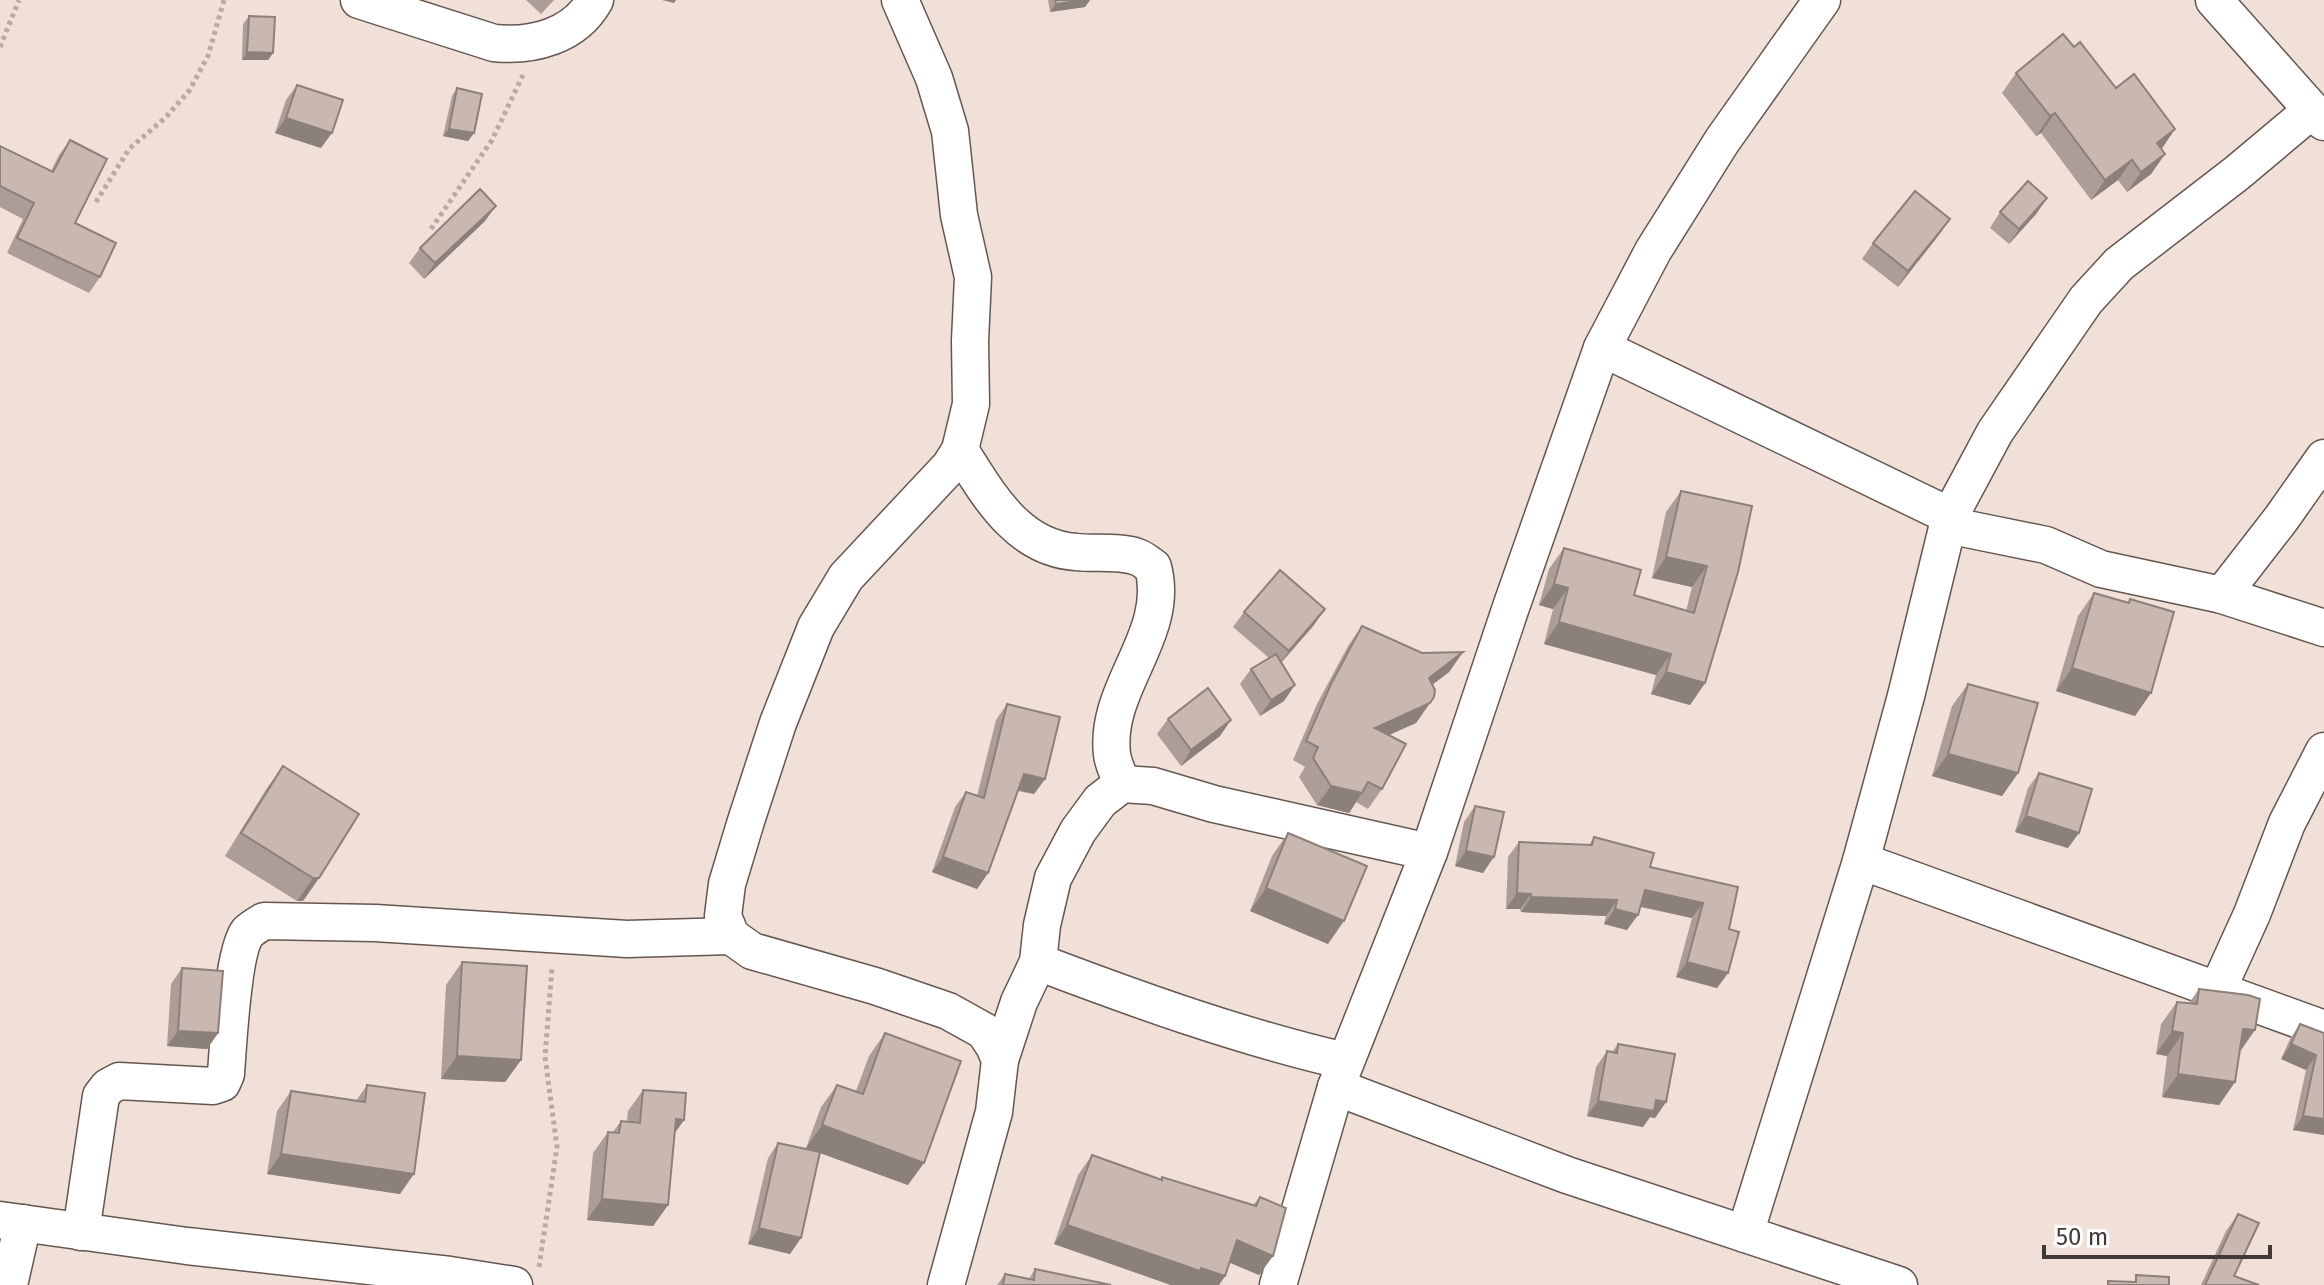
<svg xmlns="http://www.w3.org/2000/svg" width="2324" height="1285" font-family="'Fira Sans',sans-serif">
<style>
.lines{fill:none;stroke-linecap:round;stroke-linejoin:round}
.minor-casing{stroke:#655750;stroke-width:39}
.path{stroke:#b8aba4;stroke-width:5;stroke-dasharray:4 4;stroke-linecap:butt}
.minor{stroke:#fff;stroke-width:36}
.wall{fill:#ac9e96}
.shaded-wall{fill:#8c817a}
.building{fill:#c8b8af;stroke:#8c817a;stroke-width:2}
</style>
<rect width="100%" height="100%" fill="#f0e0d7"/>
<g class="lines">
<defs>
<g id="minor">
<path d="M359,0l135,43c39,4 81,-7 101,-43"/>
<path d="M900,0l34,78 16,53 9,84 14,62 -3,64 1,63 -11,46 -10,16 -104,111 -30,50 -38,96 -32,98 -19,63 -4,32 8,20 21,15 123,35 73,25 36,20 10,15 6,14 -6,52 -48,173"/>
<path d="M2214,0l98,110"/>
<path d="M1602,348l348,168 12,12 84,17 55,24 121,26 59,-76 43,-61"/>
<path d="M960,450c28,44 57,98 116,102 17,2 46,-1 61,5 5,1 11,7 16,10 18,68 -49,120 -41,187 1,10 7,21 10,30"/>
<path d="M2222,595l102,33"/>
<path d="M1861,861l463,168"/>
<path d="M1038,962c100,38 203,75 307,99"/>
<path d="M2217,991l35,-77 35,-91 37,-72"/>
<path d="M1000,1060l19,-58 19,-40 4,-37 11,-47 25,-47 22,-30 22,-17 31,2 61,18 215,48"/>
<path d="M1336,1087l231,88 332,110"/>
<path d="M0,1220l187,26 263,29 64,10"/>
<path d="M81,1232l20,-136 7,-9 11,-6 94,5 9,-3 4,-9c2,-28 7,-124 22,-142 4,-4 11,-8 16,-11l111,2 252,16 104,-3"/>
<path d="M1745,1234l116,-373 45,-165 44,-180 45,-84 91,-132 33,-36 118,-91 75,-63 12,12"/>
<path d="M9,1285l14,-62"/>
<path d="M1278,1285l58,-198 93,-235 82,-245 91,-259 51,-97 69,-110 100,-141"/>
</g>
</defs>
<use href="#minor" class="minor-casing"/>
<g class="path">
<path d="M0,47l19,-47"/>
<path d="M96,202l33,-53 36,-31 24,-27 19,-35 16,-56"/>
<path d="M431,229l61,-89 31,-65"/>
<path d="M539,1267l18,-120 -12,-90 7,-90"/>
</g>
<use href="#minor" class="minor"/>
</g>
<g class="wall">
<path d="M526,0h28l-13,14z"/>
<path d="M1048,0h42l-5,7 -35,5z"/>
<path d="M249,16l24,37 -5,7h-26l1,-36z"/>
<path d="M2016,73l100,15 59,41 -14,20 4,5 -14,20 -24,18 -9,-12 -27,20 -50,-67 -5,3 -34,-43z"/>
<path d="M297,85l24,63 -46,-15 11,-33z"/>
<path d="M457,88l17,45 -6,8 -25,-5 9,-40z"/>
<path d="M70,140l5,83 25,54 -11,16 -82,-40 16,-34 -23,-12v-61l51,25 8,-16z"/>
<path d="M2047,198l-11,16 -27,30 -19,-16 10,-16z"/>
<path d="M1950,219l-52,68 -36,-28 11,-16z"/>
<path d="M485,221l-61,58 -15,-16 11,-15z"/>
<path d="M1681,491l71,15 -47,177 -15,22 -39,-11 5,-19 -112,-31 9,-35 -14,-4 10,-36 15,-21 70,47 52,16 6,-24 -40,-9 14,-66z"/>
<path d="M2094,593l33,10 3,-4 5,117 -79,-25 22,-75z"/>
<path d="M1244,612l70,13 -33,38 3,38 -24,15 -20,-32 11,-15 18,-11 -36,-31z"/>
<path d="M1362,626l60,27 41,-1 -14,20 -17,13 2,12 -18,26 -27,12 -7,54 -14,20 -12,-7 -7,11 -32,-8 -18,-28 6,-10 -12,-7 24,-56 31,-58z"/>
<path d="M1968,684l50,89 -16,23 -70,-20 20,-70z"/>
<path d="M1007,704l38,75 -11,15 -16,-3 -30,82 -11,16 -45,-17 23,-65 11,-15 11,4 19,-76z"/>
<path d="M1168,719l52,17 -39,30 -24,-32z"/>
<path d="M283,766l36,112 -16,23h-6l-72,-45 42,-68z"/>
<path d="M2039,773l29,75 -53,-16 13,-44z"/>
<path d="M1475,806l8,67 -28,-7 9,-44z"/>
<path d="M1288,833l40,111 -78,-33 22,-55z"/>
<path d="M1594,837l56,30 88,20 -9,42 -1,44 -11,15 -41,-11 16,-59 -52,-11 -13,23 -23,-6 2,-8 -85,-4 -1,-3h-14l2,-52 11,-15 70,3z"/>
<path d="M462,962l59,98 -16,22 -64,-3 5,-94z"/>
<path d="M182,968l36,65 -11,16 -40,-3 4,-62z"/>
<path d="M2199,989l40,64 -4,29 -16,23 -57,-8 5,-41 -11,-2 5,-30 16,-22 12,1z"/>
<path d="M2300,1024l24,9v102l-31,-5 13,-60 -25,-11 9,-20z"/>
<path d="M885,1033l23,152 -88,-32 -30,101 -42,-10 20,-86 10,-15 37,8 -9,-3 15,-41 16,-22 19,6 13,-35z"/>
<path d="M1618,1044l48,58 -11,16 -5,-1 -7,10 -56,-11 9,-49 11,-16 5,1z"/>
<path d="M367,1085l33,109 -133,-20 10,-63 14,-20 65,10z"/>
<path d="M643,1090l41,30 -10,14 -6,71 -15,21 -66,-6 6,-67 15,-21h5l8,-11h6l1,-10z"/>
<path d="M1092,1155l69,25 1,-3 91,28 7,-8 13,59 -14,19 -29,-13 -5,14 -6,9h-48l-117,-41 24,-69z"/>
<path d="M2238,1214l-4,62 25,9h-58l25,-54z"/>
<path d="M1035,1269l76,16h-114l8,-11 24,5z"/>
</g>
<g class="shaded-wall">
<path d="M662,0h14l-2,3z"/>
<path d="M1085,0h5l-5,7 -35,5 6,-8z"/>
<path d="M247,52l26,1 -5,7h-26z"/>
<path d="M2055,113l-14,20 -5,3 14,-20z"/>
<path d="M286,118l46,15 -11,15 -46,-15z"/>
<path d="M449,129l25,4 -6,8 -25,-5z"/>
<path d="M2175,129l-14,21 -4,-7z"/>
<path d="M2165,154l-14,20 -24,18 14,-20z"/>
<path d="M2132,160l-14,20 -27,20 14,-20z"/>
<path d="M2047,198l-11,16 -27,30 10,-15z"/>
<path d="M496,206l-11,15 -61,58 11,-16z"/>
<path d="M1950,219l-11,16 -41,52 10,-16z"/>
<path d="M1666,557l41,9 -15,21 -40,-9z"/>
<path d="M1554,584l14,4 -15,21 -14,-4z"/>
<path d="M1325,609l-11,16 -36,41 11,-15z"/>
<path d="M1559,622l112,32 -15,21 -112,-31z"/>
<path d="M1463,652l-14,20 -33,25 13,-19z"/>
<path d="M2072,668l79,25 -16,23 -79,-25z"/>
<path d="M1666,672l39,11 -15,22 -39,-11z"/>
<path d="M1295,685l-11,16 -24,15 11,-16z"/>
<path d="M1430,703l-14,20 -54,24 13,-19z"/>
<path d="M1231,720l-11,16 -39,30 10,-16z"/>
<path d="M1948,754l70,19 -16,23 -70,-20z"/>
<path d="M1024,774l21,5 -11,15 -20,-5z"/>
<path d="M1331,786l31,7 -13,20 -32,-8z"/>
<path d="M2026,816l53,17 -11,15 -53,-16z"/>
<path d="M1466,851l28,6 -11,16 -28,-7z"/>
<path d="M943,857l45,16 -11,16 -45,-17z"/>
<path d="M313,878h6l-16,23h-6z"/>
<path d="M1266,888l78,33 -16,23 -78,-33z"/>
<path d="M1645,890l58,13 -11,15 -58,-13z"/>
<path d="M1517,893l14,1 -11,15h-14z"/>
<path d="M1531,897l86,3 -11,16 -85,-4z"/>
<path d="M1615,909l23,6 -11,15 -23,-6z"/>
<path d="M1687,962l41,11 -11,15 -41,-11z"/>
<path d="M2243,1029l12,1 -16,23z"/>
<path d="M178,1031l40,2 -11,16 -40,-3z"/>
<path d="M2172,1031l11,2 -16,23 -11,-2z"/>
<path d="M2291,1044l25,11 -10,15 -25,-11z"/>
<path d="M457,1056l64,4 -16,22 -64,-3z"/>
<path d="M2178,1074l57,8 -16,23 -57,-8z"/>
<path d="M1656,1100l10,2 -11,16 -5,-1 -7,10 -56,-11 11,-15z"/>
<path d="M2303,1116l21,3v16l-31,-5z"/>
<path d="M676,1119l8,1 -15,21z"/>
<path d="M822,1125l102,38 -16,22 -102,-37z"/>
<path d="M281,1154l133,20 -14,20 -133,-20z"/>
<path d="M602,1199l66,6 -15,21 -66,-6z"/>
<path d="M1067,1225l158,51 -6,9h-48l-117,-41z"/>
<path d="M759,1228l42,10 -11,16 -42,-10z"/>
<path d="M1237,1240l36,16 -14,19 -36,-15z"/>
</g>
<g class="building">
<path d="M1055,0h30l-29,4z"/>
<path d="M249,16l26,1 -2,36 -26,-1z"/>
<path d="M2063,34l11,13 6,-5 36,46 18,-14 41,55 -18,14 8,11 -24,18 -9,-12 -27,20 -50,-67 -5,3 -34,-43z"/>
<path d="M297,85l46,15 -11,33 -46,-15z"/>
<path d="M457,88l25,6 -8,39 -25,-4z"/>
<path d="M70,140l37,19 -32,64 41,20 -16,34 -83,-39 17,-35 -34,-17v-40l53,26z"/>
<path d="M2028,181l19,17 -28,31 -19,-17z"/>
<path d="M480,189l16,17 -61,57 -15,-15z"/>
<path d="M1915,191l35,28 -42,52 -35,-28z"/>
<path d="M1681,491l71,15 -14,66 -33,111 -39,-11 5,-18 -112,-32 9,-34 -14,-4 10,-36 77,22 -7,25 60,18 13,-47 -41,-9z"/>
<path d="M1280,570l45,39 -36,42 -45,-39z"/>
<path d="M2094,593l35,10 1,-4 44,13 -23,81 -79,-25z"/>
<path d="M1362,626l60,27 41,-1 -34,26 6,12 -1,7 -4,6 -55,25 31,16 -24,45 -14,-7 -6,11 -31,-7 -18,-28 5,-11 -12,-6 25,-57z"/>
<path d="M1276,654l19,31 -24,15 -20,-31z"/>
<path d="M1968,684l70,19 -20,70 -70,-19z"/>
<path d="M1208,688l23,32 -40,30 -23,-31z"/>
<path d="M1007,704l53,13 -15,62 -21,-5 -36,99 -45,-16 23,-65 18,6z"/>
<path d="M283,766l76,48 -40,64h-6l-72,-45z"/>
<path d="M2039,773l53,16 -13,44 -53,-17z"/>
<path d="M1475,806l29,6 -10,45 -28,-6z"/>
<path d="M1288,833l79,33 -23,55 -78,-33z"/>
<path d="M1594,837l60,16 -4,14 88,20 -9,42 10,3 -11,41 -41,-11 16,-59 -58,-13 -7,25 -23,-6 2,-9 -86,-3v-3l-14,-1 2,-51 73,3z"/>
<path d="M462,962l65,4 -6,94 -64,-4z"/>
<path d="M182,968l41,3 -5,62 -40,-2z"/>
<path d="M2199,989l49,6 12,4 -5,31 -12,-1 -8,53 -57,-8 5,-41 -11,-2 5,-29 20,2z"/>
<path d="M2300,1024l24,9v86l-21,-3 13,-61 -25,-11z"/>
<path d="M885,1033l76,28 -37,102 -102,-38 15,-40 26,9z"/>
<path d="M1618,1044l57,10 -9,48 -10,-2 -2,11 -56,-10 9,-50 10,2z"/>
<path d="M367,1085l58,8 -11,81 -133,-20 10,-63 74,11z"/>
<path d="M643,1090l43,3 -2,27 -8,-1 -8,86 -66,-6 6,-67 11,1 2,-12 19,2z"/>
<path d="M778,1143l42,9 -19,86 -42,-10z"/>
<path d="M1092,1155l70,25v-3l94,29 4,-9 26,11 -13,48 -36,-16 -12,36 -24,-8 -1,3 -133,-46z"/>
<path d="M2238,1214l21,9 -25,53 25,9h-54z"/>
<path d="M1035,1269l76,16h-108l2,-11 29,6z"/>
<path d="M2136,1275l33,2v8h-61v-4l28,1z"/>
</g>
<path d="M2044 1245v12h226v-12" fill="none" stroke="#403936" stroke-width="4"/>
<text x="2056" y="1245" font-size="24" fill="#403936" stroke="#ffffff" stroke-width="6" paint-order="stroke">50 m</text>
</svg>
